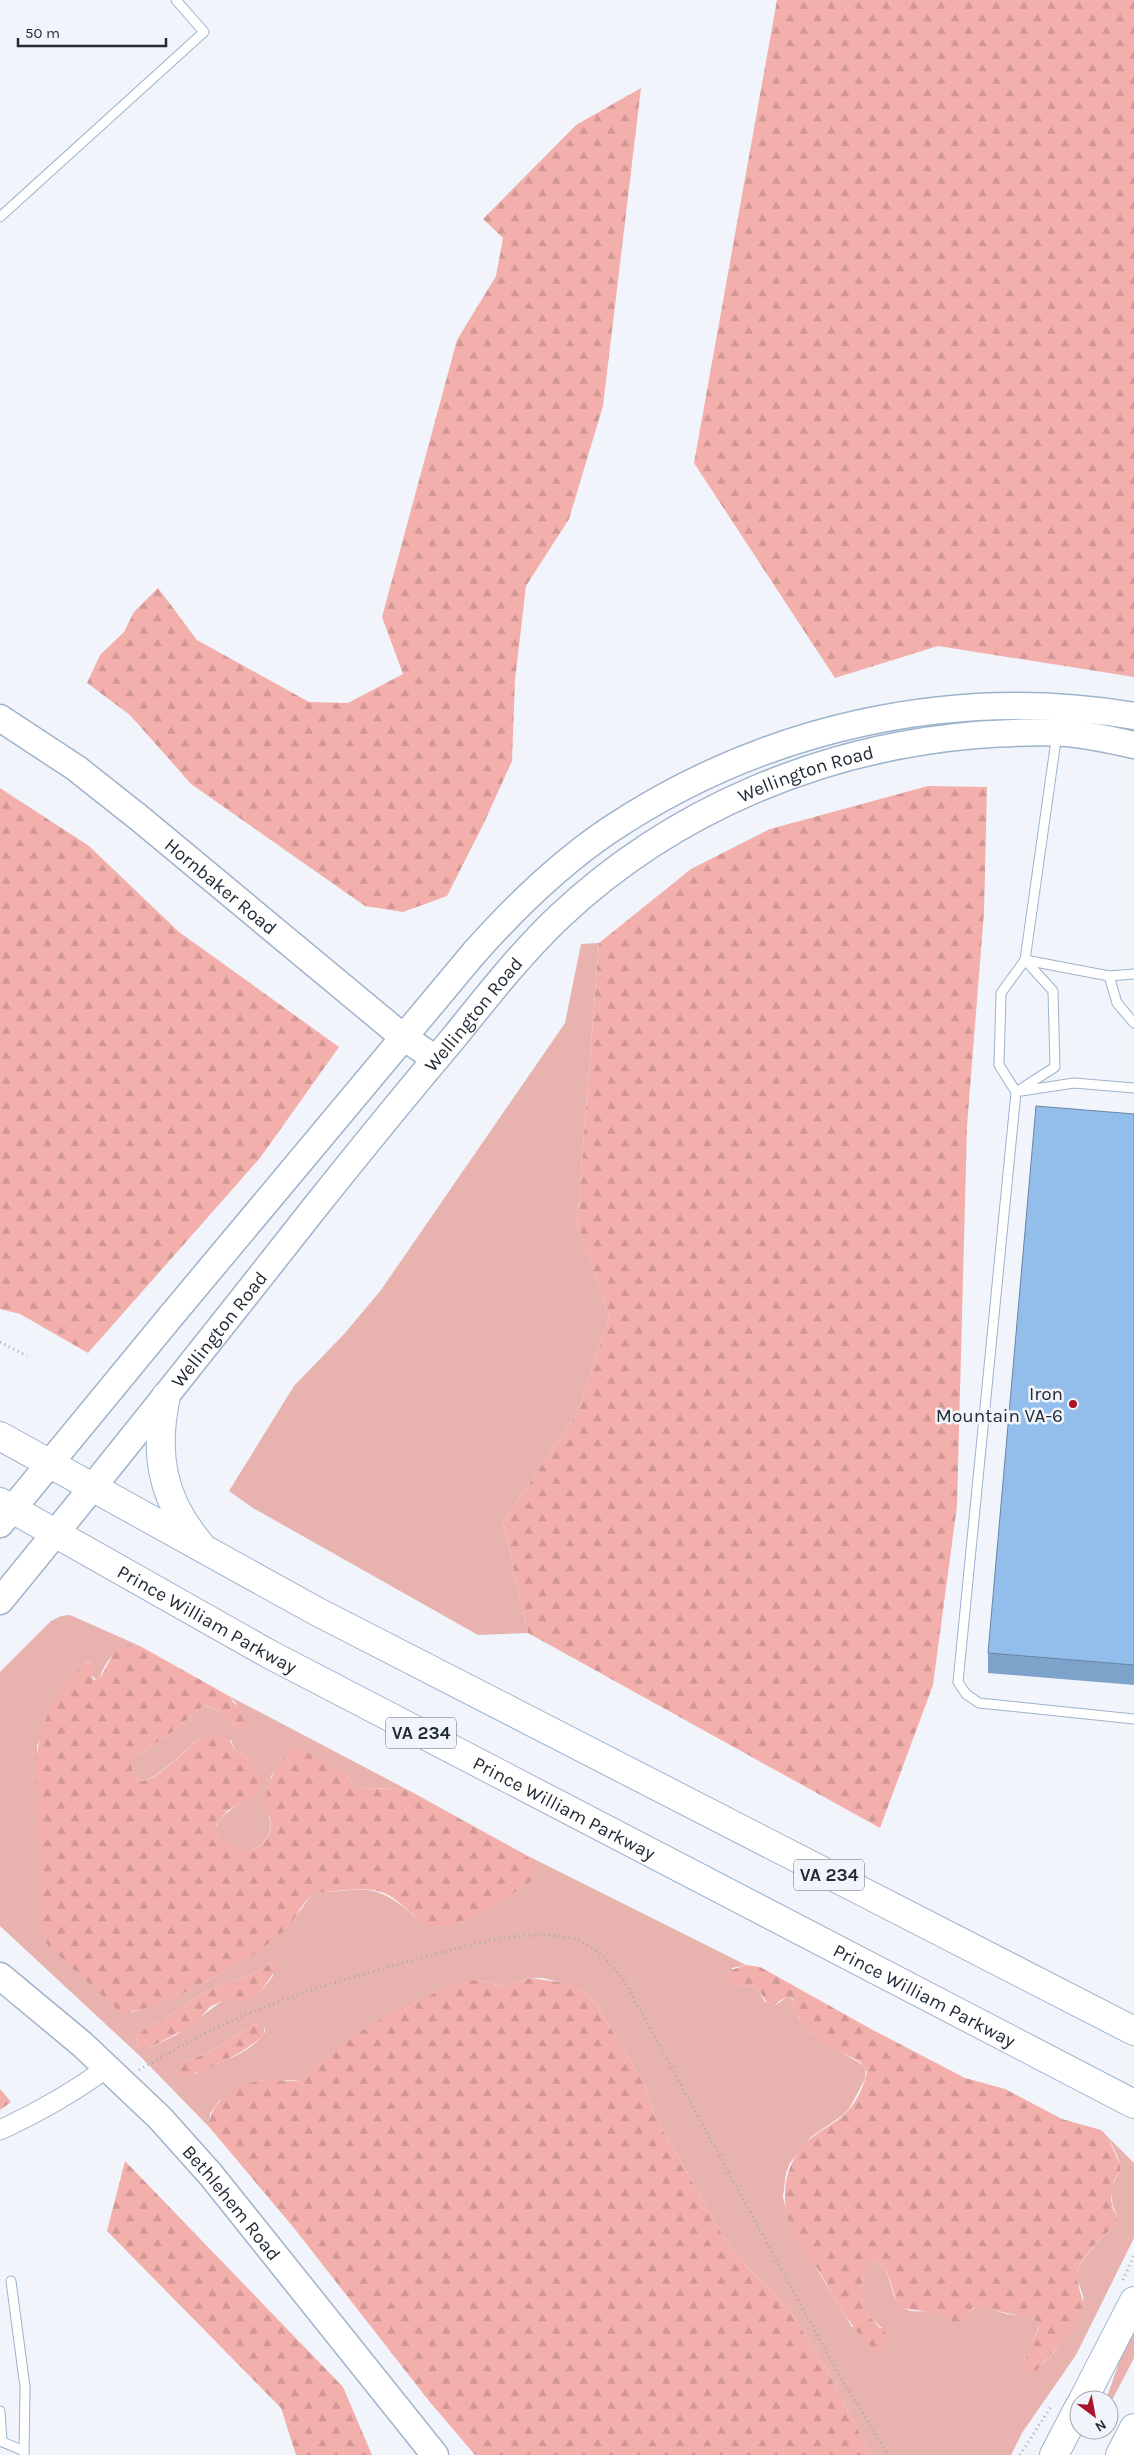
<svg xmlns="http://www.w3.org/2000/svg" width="1134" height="2455" font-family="Karla,sans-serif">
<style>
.green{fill:#e8b2af;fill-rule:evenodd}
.forest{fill:url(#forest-firs)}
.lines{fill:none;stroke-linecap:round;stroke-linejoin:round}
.lane-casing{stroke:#9db3cc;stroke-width:11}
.street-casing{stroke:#9db3cc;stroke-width:21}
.secondary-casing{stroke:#9db3cc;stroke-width:29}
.primary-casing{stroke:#9db3cc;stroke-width:30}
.highway-casing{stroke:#9db3cc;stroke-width:30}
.path{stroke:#a6acb3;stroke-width:3;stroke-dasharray:1 4;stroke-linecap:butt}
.lane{stroke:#fff;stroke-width:9}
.street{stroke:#fff;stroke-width:19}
.secondary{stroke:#fff;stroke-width:26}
.primary{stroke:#fff;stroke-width:28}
.highway{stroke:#fff;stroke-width:28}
.wall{fill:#7ea3cb}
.building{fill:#93beec;stroke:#6785a5}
.poi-dot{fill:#ab152b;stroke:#f1f5fb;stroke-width:2}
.labels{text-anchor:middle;stroke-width:5;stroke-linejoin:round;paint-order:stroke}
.shield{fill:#f1f5fb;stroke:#616870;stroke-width:1}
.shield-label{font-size:18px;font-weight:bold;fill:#232c35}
.street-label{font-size:19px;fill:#232c35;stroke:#f1f5fb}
.poi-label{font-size:19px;fill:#232c35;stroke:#f1f5fb;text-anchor:end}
</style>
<defs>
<pattern id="forest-firs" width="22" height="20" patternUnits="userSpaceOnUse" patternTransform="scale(1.25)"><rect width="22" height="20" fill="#f3afac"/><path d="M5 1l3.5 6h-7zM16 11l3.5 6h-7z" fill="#d09795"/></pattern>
</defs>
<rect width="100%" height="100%" fill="#f1f5fb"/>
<g class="green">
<path d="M599,943l-22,281 32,93 -30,93 -76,112 25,111 -50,2 -225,-127 -24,-17 65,-105 51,-53 36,-43 184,-267 16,-79z"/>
<path d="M70,1615l70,31c-21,-3 -35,14 -40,32l-3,2 -6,-5 1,-8 -3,-6 -23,22 -29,63 5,186 90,80c49,-15 99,-40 137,-73 10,-9 21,-16 29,-26 7,-7 8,-14 17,-20 49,-3 61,-12 100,24l116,-56 -5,-6 220,110 -14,3 3,18 5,-1 18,4 7,13 11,3 11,-8 6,3 6,19 13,15 54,33 -1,12 -16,30 -6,6 -32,22 -21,26 -4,10 -3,24 8,29 61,101 30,1c-6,-5 -12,-10 -16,-17 -7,-13 -7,-44 9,-50 21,9 11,42 33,49 8,3 18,0 27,2 9,3 15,12 24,9 9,-3 13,-16 21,-15 9,1 18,6 27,8 9,1 18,0 26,3l6,9 -14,35 13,8c15,-16 41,-45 45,-67 2,-8 -6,-18 -6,-26 1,-17 27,-41 39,-51l2,-8c-7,-12 -8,-22 -4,-35 1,-4 5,-7 6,-11 2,-9 -8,-25 -12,-34l26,26v75l-58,117 -54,78 -11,22h-140l-45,-86 -34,-55 -16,-19 -28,-27 -24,-30 -69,-122 -10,-30 -50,-84 -15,-14 -37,-10h-12l-31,8 -21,-6 -93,36 -86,64h-37l-13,4 -31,17 -9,13v14l-69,-71 -141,-131v-254l51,-51 10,-5zM273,1961v15l-14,18 -37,7 -46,34 -27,13 -11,-1 -2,-10 10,-9 25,-13 30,-21 54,-21zM255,2024l9,2 1,6c-14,22 -47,30 -71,42l-12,-11 25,-10z"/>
<path d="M229,1696l181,95 -9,-3 -46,1 -8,-13 -53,-28 -23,28 -2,41c6,14 -6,32 -21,34 -12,-4 -28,-8 -33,-21 3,-12 13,-19 23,-25l11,-46 -14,-9 -4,-10c-9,-1 -23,-4 -31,-1 -14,6 -65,71 -70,25l7,-9 33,-21 33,-28c15,1 22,10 33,20v-23z"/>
<path d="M1134,2328v30l-25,48v-6h-3l18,-52z"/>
</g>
<g class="forest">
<path d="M777,0h357v677l-196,-31 -103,32 -141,-215z"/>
<path d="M641,88l-38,318 -34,113 -43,67 -11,94 -3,81 -30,66 -35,69 -44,16 -38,-6 -174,-122 -61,-69 -43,-32 13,-28 24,-23 10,-20 24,-24 39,52 112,62 39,1 55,-29 -21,-57 75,-277 39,-64 7,-38 -20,-19 93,-94z"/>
<path d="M928,786l59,1 -3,125 -17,214 -10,380 -24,179 -53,143 -352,-195 -25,-111 76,-112 30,-93 -32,-93 22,-281 92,-74 79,-40z"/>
<path d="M0,788l89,58 90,86 160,115 -79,111 -172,195 -68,-39 -20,-5z"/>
<path d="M123,1645l17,1 89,50 18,25 -3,6 -4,1c-14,-8 -19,-21 -37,-22l-33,28 -33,21 -6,9c4,47 56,-20 71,-26 8,-3 17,-2 26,-1l7,13 14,9 10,16 1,12 -2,7 -31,17 -11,14 1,10 13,9 18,7c13,-2 23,-14 23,-27 0,-8 -6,-15 -5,-23 2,-16 6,-30 17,-42 5,-5 9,-11 15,-12l49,29 8,13 46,-1 9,3 116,64 5,6v20c-21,15 -77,54 -104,43 -16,-7 -26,-24 -43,-31 -20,-8 -48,-1 -69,0 -14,9 -19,27 -32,39 -24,22 -133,87 -164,79l-71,-65 -7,-14 -5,-167c2,-37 22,-86 56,-105l3,2 -4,13 3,5 6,-2 15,-27z"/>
<path d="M273,1961l3,2 1,5 -18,26 -14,6 -23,1 -12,6 -17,18 -48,25 -7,-3 -2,-10 10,-9 25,-13 30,-21 54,-21z"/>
<path d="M746,1965l14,2 111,62 94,49 40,11 57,30 39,11 7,7 12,28v7l-6,8 -3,19 2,10 5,8 -2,8c-12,10 -40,35 -39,52 1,11 6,21 7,31l-12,22 -34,39 -6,4 -4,-1c-9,-13 8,-32 11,-46l-6,-9 -27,-4 -26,-7 -7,2 -7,10 -8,4h-6l-15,-9 -37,-5c-9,-14 -8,-40 -25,-47 -16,6 -16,38 -8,51 5,9 14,16 21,24v6l-7,7 -6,1c-24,-21 -37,-46 -53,-74 -6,-11 -15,-19 -22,-30 -19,-32 -22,-69 2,-99 12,-14 28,-20 42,-32 11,-10 20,-28 23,-43l-2,-5 -5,-5c-19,-11 -51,-23 -61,-44 -3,-5 -4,-12 -6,-19 -11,-4 -13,4 -23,8l-12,-18 -18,-4 -5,1 -6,-3 -3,-6 2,-6z"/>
<path d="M531,1978l40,6 9,4 15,14 50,84 10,30 69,122 24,30 28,27 16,19 34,55 45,86h-396l-46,-54 -135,-173 -84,-100c-3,-27 30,-45 54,-48 12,-1 24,2 36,0l48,-40 38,-24 72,-34 21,-2 21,6z"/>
<path d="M255,2024l9,2v8c-13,16 -62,40 -82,42l-2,-2 -1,-8 3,-3 25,-10z"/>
<path d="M0,2089l11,13 -11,8z"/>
<path d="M125,2161l218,226 29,68h-76l-15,-47 -174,-177z"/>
</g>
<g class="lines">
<defs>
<g id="lane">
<path d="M0,217l204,-185 -28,-32"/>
<path d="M1057,733l-32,227 -24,33 -2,72 17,27 -58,590 8,12 13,9 155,16"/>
<path d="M1025,960l84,16 25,-2"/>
<path d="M1109,976l8,27 17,20"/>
<path d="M1021,1091l53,-8 60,5"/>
<path d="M1016,1092l39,-25 -2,-76 -28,-31"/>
<path d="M11,2281l14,106 -1,68"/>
<path d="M0,2411l2,30"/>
<path d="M0,2441l24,10"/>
</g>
<path id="street" d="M0,2130c39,-18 74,-38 108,-63"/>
<g id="secondary">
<path id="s1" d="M0,718l76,50 62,49 265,220 33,22"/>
<path d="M0,1524l171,-208 303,-363c40,-45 84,-88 134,-122 154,-103 343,-146 526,-115"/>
<path id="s2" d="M0,1601c106,-129 209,-259 312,-390 47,-59 95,-118 144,-176 33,-41 66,-83 104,-119 114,-107 262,-168 416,-181 30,-2 61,-4 91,-2 22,2 45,7 67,12"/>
<path id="s3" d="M0,1976l83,69 77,73 51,57 224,280"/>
</g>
<g id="primary">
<path d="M1083,2400l51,-99"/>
<path d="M1054,2455l25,-48"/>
<path d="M1120,2455l14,-27"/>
</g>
<g id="highway">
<path d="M166,1396c-12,56 -5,102 33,147"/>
<path d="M0,1436l316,175 818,420"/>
<path id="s4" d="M0,1502l269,152 865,450"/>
</g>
</defs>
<use href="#lane" class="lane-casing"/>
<use href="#street" class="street-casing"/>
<use href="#secondary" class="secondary-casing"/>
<use href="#primary" class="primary-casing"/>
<use href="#highway" class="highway-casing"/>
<g class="path">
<path d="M0,1342l27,14"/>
<path d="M139,2070c35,-20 71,-41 108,-56 56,-23 116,-40 174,-56 48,-13 95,-28 145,-21 24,3 43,25 57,42l214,392 51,84"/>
<path d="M1123,2280l11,-25"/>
<path d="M1020,2455l32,-50"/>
</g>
<use href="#lane" class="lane"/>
<use href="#street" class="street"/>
<use href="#secondary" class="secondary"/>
<use href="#primary" class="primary"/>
<use href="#highway" class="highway"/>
</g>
<path class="wall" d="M1134,1114v571l-146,-12v-20z"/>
<path class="building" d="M1036,1106l98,8v551l-146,-12z"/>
<circle class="poi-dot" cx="1073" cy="1404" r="5"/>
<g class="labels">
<g class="shield">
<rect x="386" y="1717.5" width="70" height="31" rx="4"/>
<rect x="794" y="1859.5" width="70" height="31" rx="4"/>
</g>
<g class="shield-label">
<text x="421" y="1739">VA 234</text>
<text x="829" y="1881">VA 234</text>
</g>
<g class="street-label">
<text dy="7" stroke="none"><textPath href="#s2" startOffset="1172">Wellington Road</textPath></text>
<text dy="7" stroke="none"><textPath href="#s1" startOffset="278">Hornbaker Road</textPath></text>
<text dy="7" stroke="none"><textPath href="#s2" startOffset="754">Wellington Road</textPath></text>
<text dy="7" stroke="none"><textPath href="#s2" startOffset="349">Wellington Road</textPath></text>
<text dy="7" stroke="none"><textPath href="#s4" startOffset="238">Prince William Parkway</textPath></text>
<text dy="7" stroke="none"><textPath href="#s4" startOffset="642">Prince William Parkway</textPath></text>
<text dy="7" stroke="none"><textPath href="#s4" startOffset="1048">Prince William Parkway</textPath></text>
<text dy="7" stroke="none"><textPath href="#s3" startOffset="325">Bethlehem Road</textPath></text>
</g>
<g class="poi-label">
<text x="1063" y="1400">Iron<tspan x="1063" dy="22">Mountain VA-6</tspan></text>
</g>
</g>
<g transform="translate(1094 2415) rotate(148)"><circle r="24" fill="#f1f5fb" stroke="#9fa5ac"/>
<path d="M0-4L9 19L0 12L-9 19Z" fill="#ab152b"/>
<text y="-8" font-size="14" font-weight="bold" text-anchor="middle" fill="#232c35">N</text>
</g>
<path d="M18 38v8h148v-8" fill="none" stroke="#232c35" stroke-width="2.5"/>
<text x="25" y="38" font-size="15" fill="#232c35" stroke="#f1f5fb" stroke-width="4" paint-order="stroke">50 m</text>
</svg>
